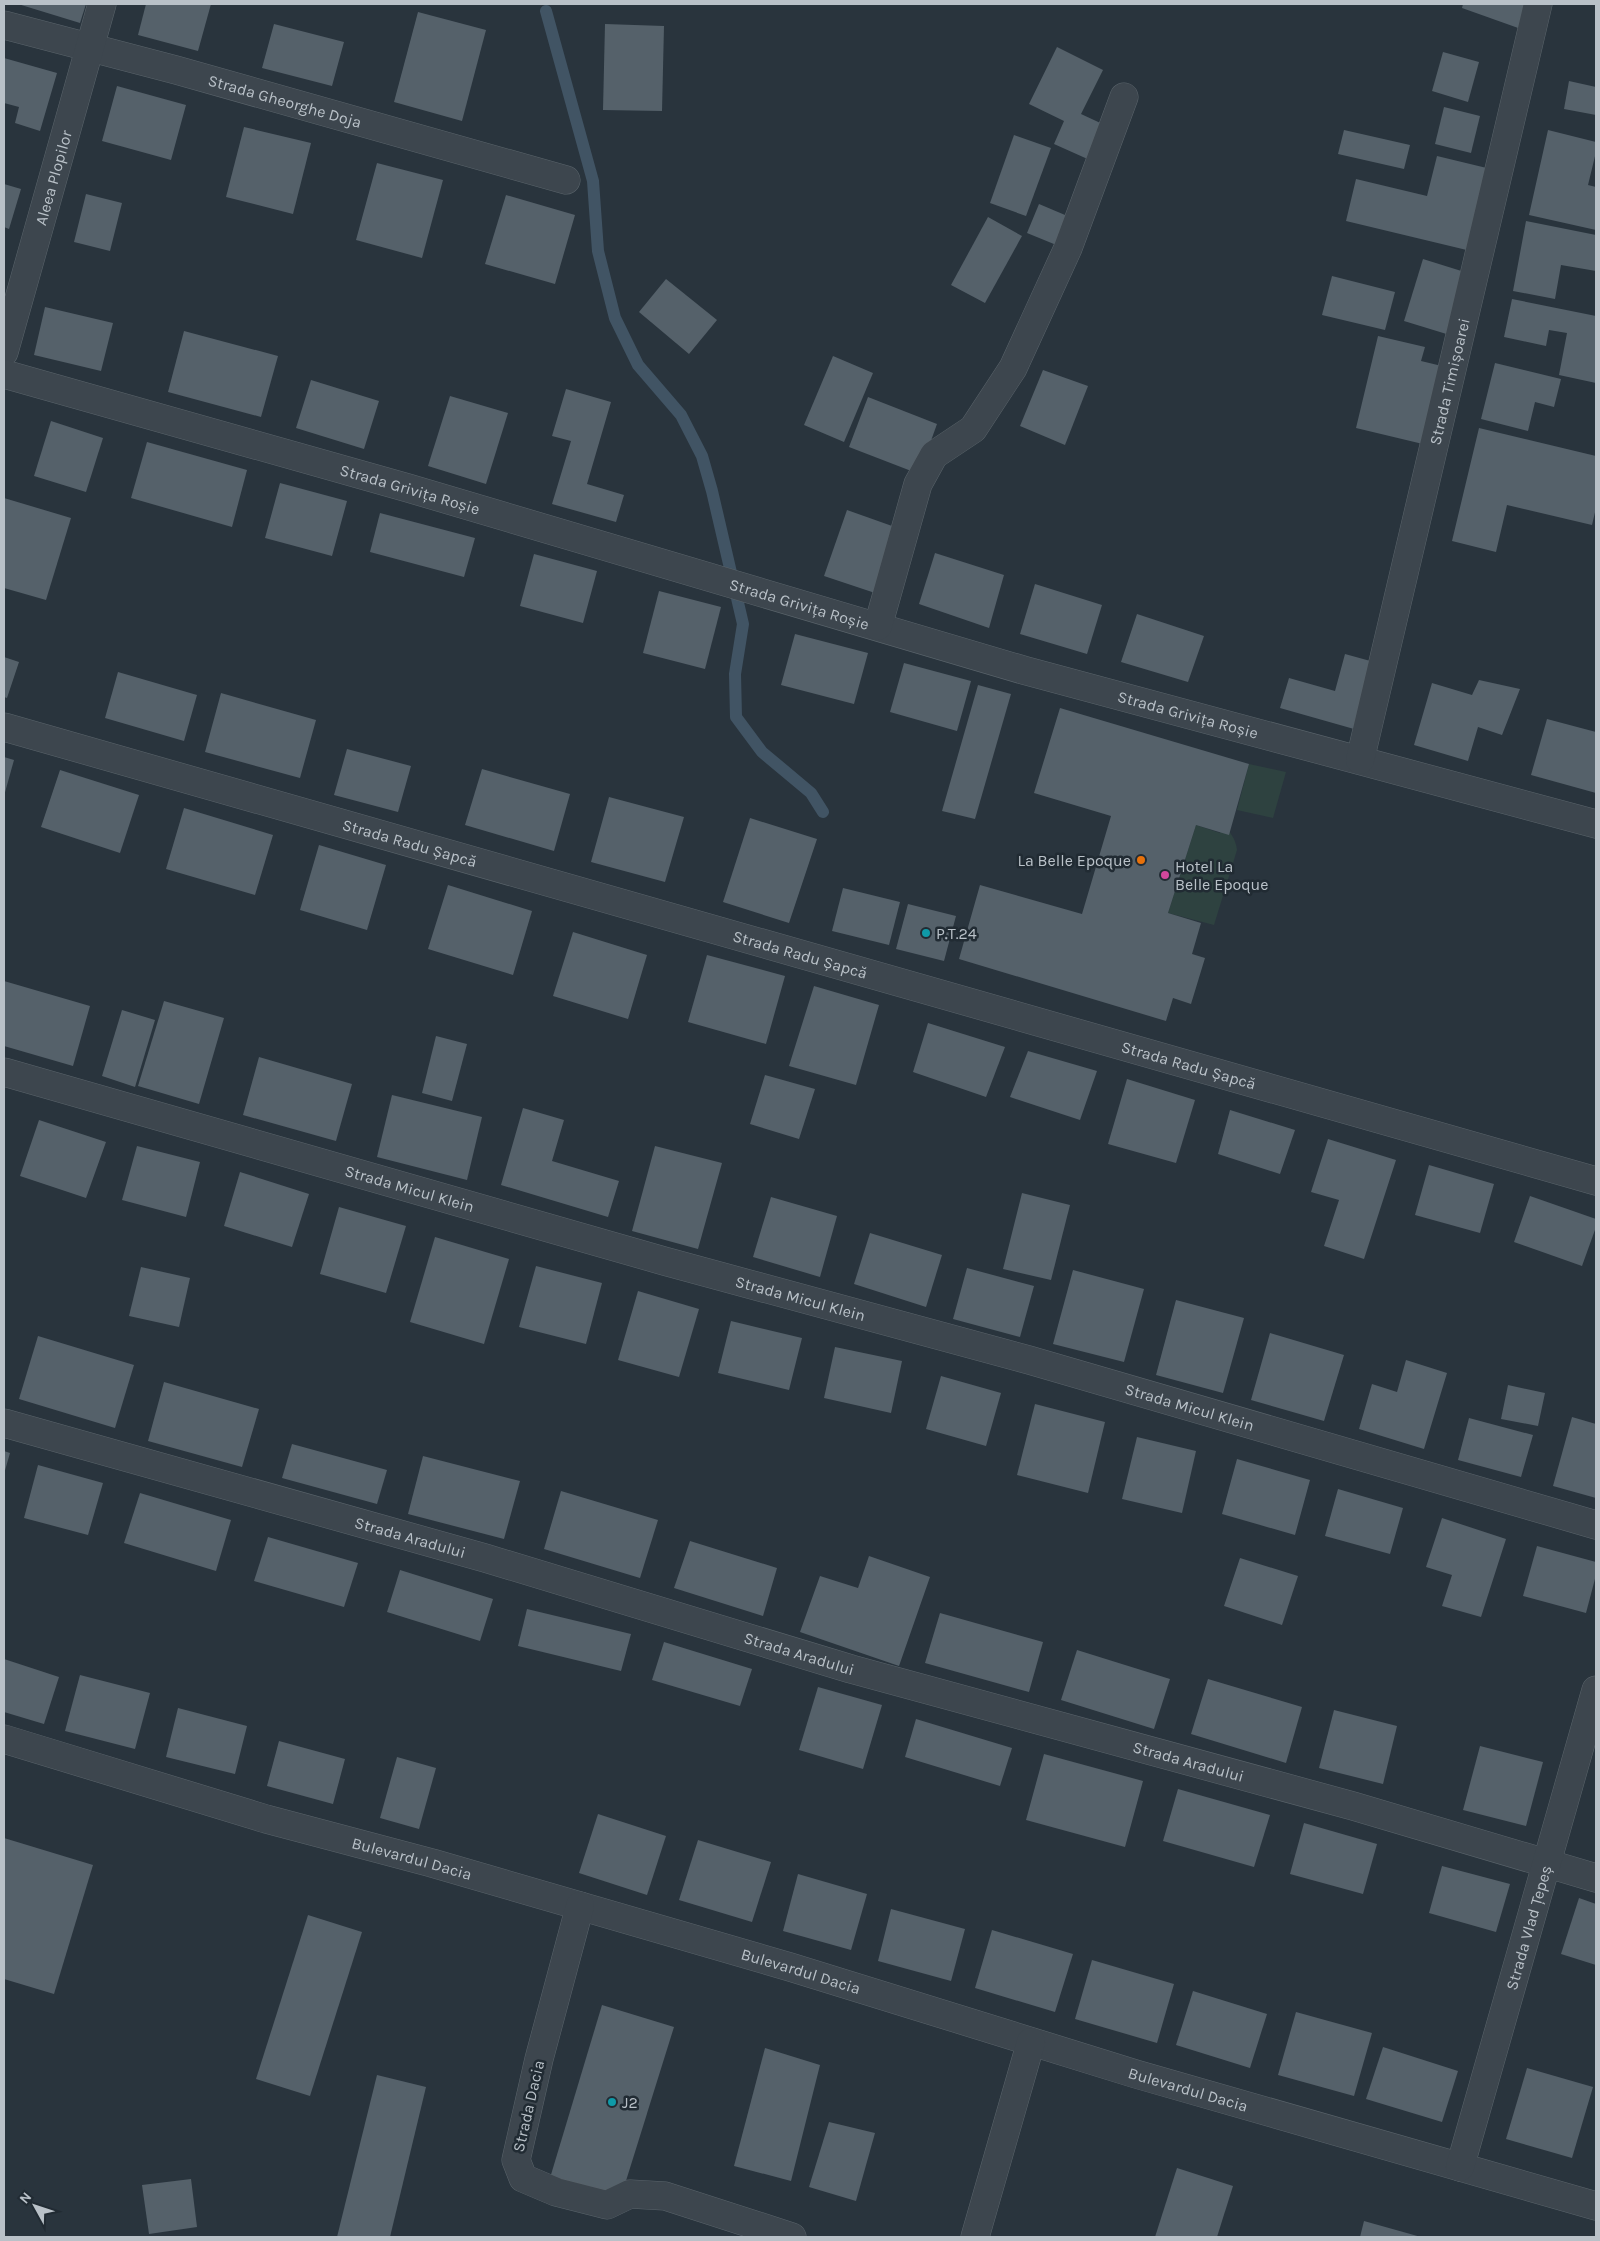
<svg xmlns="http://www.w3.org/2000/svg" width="1600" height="2241" font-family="Karla,sans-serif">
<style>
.green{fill:#2e4240}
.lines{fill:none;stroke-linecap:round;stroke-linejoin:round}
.stream{stroke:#415464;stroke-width:12}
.building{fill:#55616a}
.minor-casing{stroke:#5a646b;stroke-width:29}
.minor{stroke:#3d464e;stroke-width:28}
.food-dot{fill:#e8710a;stroke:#212b33;stroke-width:2}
.hotel-dot{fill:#d1479c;stroke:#212b33;stroke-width:2}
.culture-dot{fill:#0f9aa8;stroke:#212b33;stroke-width:2}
.labels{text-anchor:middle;stroke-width:5;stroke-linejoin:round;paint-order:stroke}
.street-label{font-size:16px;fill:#b9c1c8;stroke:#212b33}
.poi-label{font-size:16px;fill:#b9c1c8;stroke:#212b33;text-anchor:start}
</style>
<rect width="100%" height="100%" fill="#29343d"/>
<g class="green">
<path d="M1249,764l37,8 -13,46 -36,-8z"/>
<path d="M1196,825l24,8 3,-8c7,7 13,14 14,25l-23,75 -46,-12z"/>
</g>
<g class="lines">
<path class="stream" d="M546,11l47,170 5,70 17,67 23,47 43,50 21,41 10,35 31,133 -8,50 1,43 26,35 49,41 12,19"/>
</g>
<g class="building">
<path d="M18,4h68l-6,19z"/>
<path d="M146,4h65l-13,47 -60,-16z"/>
<path d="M1463,4h67l-9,25 -59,-21z"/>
<path d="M418,12l68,18 -24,91 -68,-19z"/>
<path d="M274,24l70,18 -12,44 -70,-18z"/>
<path d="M605,24l59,2 -2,85 -59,-1z"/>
<path d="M1057,47l46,23 -22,44 28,13 -17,34 -38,-17 10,-23 -35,-17z"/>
<path d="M1443,52l36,10 -11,40 -36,-11z"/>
<path d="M4,58l53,15 -17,58 -25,-8 4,-16 -15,-4z"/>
<path d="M1569,81l27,6v28l-32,-6z"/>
<path d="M117,86l69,19 -15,55 -69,-19z"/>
<path d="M1444,107l36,9 -9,37 -36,-9z"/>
<path d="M244,127l67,16 -18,71 -67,-17z"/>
<path d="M1344,130l66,15 -6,24 -66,-15z"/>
<path d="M1548,130l48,12v10l-8,33 8,2v43l-67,-15z"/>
<path d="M1014,135l37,13 -25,68 -36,-13z"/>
<path d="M1437,156l58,14 -20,82 -129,-31 10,-42 71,17z"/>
<path d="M377,163l66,17 -21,78 -66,-18z"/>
<path d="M4,184l17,5 -12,40 -5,-2z"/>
<path d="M86,194l36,9 -12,48 -36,-9z"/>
<path d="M506,195l69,20 -20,69 -70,-20z"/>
<path d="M1039,204l45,19 -13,28 -44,-18z"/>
<path d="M988,217l34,19 -37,67 -34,-18z"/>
<path d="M1526,221l70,14v36l-35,-6 -6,34 -42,-8z"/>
<path d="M1423,259l48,15 -18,62 -49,-15z"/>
<path d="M1332,276l63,16 -10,38 -63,-15z"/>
<path d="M666,279l51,41 -28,34 -50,-42z"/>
<path d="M1512,299l84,17v67l-37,-8 8,-42 -18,-3 -3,16 -42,-9z"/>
<path d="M45,307l68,16 -12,48 -67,-16z"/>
<path d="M184,331l94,25 -17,61 -93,-25z"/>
<path d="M1378,336l47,11 -4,14 25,6 -19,78 -71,-17z"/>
<path d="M833,356l40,17 -29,69 -40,-17z"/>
<path d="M1495,363l66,16 -7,28 -19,-5 -7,29 -47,-12z"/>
<path d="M1043,370l45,16 -23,59 -45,-19z"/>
<path d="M311,380l68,21 -15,48 -68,-21z"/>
<path d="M566,389l45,13 -24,82 37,11 -8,27 -64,-18 19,-63 -19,-5z"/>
<path d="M450,396l58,17 -22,71 -58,-18z"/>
<path d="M868,397l69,27 -18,50 -70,-27z"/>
<path d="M51,421l52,17 -17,54 -52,-16z"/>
<path d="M1479,428l117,28v52l-4,17 -85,-20 -11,47 -44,-11z"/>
<path d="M147,442l100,28 -15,57 -101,-29z"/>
<path d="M280,483l67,18 -15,55 -67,-18z"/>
<path d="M4,498l67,20 -25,82 -42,-12z"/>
<path d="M847,510l62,22 -22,65 -63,-21z"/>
<path d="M380,513l95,25 -11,39 -94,-25z"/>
<path d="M935,553l69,22 -15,53 -70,-24z"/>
<path d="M534,554l63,17 -14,52 -63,-17z"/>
<path d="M1035,584l67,21 -15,49 -67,-20z"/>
<path d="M659,591l62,16 -16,62 -62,-16z"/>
<path d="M1137,614l67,22 -16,46 -67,-20z"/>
<path d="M795,634l73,19 -14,51 -73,-19z"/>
<path d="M1345,654l29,8 -20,67 -74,-21 9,-30 46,13z"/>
<path d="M4,657l15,5 -12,36 -3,-1z"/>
<path d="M904,663l67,18 -14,50 -67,-19z"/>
<path d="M118,672l79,23 -13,46 -79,-23z"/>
<path d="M1479,680l41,9 -18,46 -24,-8 -10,34 -54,-16 18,-62 40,12z"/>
<path d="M978,685l33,9 -36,125 -33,-8z"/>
<path d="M221,693l95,27 -16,58 -95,-26z"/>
<path d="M1060,708l189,56 -20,71 -33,-10 -28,88 33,10 -9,31 13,4 -14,46 -18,-6 -7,23 -207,-62 21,-74 102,29 29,-98 -77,-23z"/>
<path d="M1547,719l49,13v61l-65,-18z"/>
<path d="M347,749l64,17 -13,46 -64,-17z"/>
<path d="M4,757l10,3 -10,36z"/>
<path d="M482,769l88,25 -16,57 -89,-26z"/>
<path d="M60,770l79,25 -19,58 -79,-26z"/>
<path d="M609,797l75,20 -19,65 -74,-20z"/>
<path d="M184,808l89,27 -18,60 -89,-26z"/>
<path d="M750,818l67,21 -28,84 -66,-21z"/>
<path d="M319,845l67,20 -19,65 -67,-20z"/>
<path d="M448,885l84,26 -19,64 -85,-26z"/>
<path d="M843,888l57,14 -11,43 -57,-14z"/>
<path d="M908,904l48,12 -12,45 -48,-12z"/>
<path d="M573,932l74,23 -19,64 -75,-23z"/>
<path d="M707,955l78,21 -19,68 -78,-22z"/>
<path d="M4,981l86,25 -17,60 -69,-20z"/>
<path d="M814,986l65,19 -23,80 -67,-19z"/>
<path d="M164,1001l60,17 -25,86 -61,-18z"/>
<path d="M122,1010l33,10 -20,67 -33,-11z"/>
<path d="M928,1023l77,24 -19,50 -73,-25z"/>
<path d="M436,1036l31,8 -15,57 -30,-8z"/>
<path d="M1028,1051l69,20 -17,49 -70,-23z"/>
<path d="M259,1057l93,27 -16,57 -93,-26z"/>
<path d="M765,1075l50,14 -16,50 -49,-15z"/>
<path d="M1127,1079l68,21 -19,63 -68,-19z"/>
<path d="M392,1095l90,22 -15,63 -90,-23z"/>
<path d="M523,1108l41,12 -12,41 67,20 -11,36 -107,-32z"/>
<path d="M1230,1110l65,20 -15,44 -62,-20z"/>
<path d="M39,1120l67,22 -20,56 -66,-22z"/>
<path d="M1328,1139l68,21 -32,99 -40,-13 15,-46 -28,-8z"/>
<path d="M137,1146l63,16 -14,55 -64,-17z"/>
<path d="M655,1146l67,17 -24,86 -66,-18z"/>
<path d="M1429,1165l65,19 -14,49 -65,-18z"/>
<path d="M240,1172l69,22 -17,53 -68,-21z"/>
<path d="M1022,1193l48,12 -19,75 -48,-11z"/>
<path d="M1530,1196l66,23v8l-14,39 -68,-24z"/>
<path d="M771,1197l66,19 -17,61 -67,-20z"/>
<path d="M339,1207l67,19 -20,67 -66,-19z"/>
<path d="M870,1233l72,22 -16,52 -72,-23z"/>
<path d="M435,1237l74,22 -25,85 -74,-22z"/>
<path d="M536,1266l66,17 -16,61 -67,-17z"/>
<path d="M141,1267l49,11 -11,49 -50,-11z"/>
<path d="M967,1268l67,18 -14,51 -67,-18z"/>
<path d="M1073,1270l71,19 -20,73 -71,-18z"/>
<path d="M638,1291l61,18 -20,68 -61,-17z"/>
<path d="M1176,1300l68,18 -21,75 -67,-18z"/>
<path d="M731,1321l71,17 -13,52 -71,-17z"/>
<path d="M1270,1333l74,22 -20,66 -73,-21z"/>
<path d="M38,1336l96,29 -19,63 -96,-29z"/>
<path d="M835,1347l67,14 -11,52 -67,-15z"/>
<path d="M1406,1360l41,13 -23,76 -65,-20 13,-45 25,8z"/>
<path d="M941,1376l60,17 -15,53 -60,-17z"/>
<path d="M164,1382l95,27 -17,58 -94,-26z"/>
<path d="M1508,1385l37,8 -7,33 -37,-7z"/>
<path d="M1035,1404l70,18 -17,71 -71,-18z"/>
<path d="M1572,1417l24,7v74l-43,-12z"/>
<path d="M1469,1418l64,17 -12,42 -63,-17z"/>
<path d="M1137,1437l59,14 -14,62 -60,-14z"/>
<path d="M292,1444l95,26 -10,34 -95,-26z"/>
<path d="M4,1451l6,2 -6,21z"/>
<path d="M423,1456l97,25 -16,58 -96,-25z"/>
<path d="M1237,1459l73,21 -15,55 -73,-21z"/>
<path d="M38,1465l65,18 -15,52 -64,-17z"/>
<path d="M1338,1489l65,19 -13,46 -65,-18z"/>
<path d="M561,1491l97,29 -18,58 -96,-29z"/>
<path d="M140,1493l91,27 -15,51 -92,-28z"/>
<path d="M1442,1518l64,21 -25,78 -39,-11 10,-31 -26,-8z"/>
<path d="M268,1537l90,26 -14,44 -90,-26z"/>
<path d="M690,1541l87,27 -14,48 -89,-28z"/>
<path d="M1537,1546l59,16v13l-10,38 -63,-17z"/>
<path d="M869,1556l61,21 -31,89 -99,-34 20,-56 38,12z"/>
<path d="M1240,1558l58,18 -16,49 -58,-19z"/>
<path d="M400,1570l93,29 -13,42 -93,-29z"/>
<path d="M527,1609l104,25 -10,37 -103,-25z"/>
<path d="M940,1613l103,29 -14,50 -104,-29z"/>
<path d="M664,1642l88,27 -12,37 -88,-26z"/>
<path d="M1077,1650l93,29 -16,50 -93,-29z"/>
<path d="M4,1659l55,18 -15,47 -40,-12z"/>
<path d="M80,1675l70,18 -15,56 -70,-18z"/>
<path d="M1208,1679l94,28 -16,56 -95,-29z"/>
<path d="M818,1687l64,18 -19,64 -64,-19z"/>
<path d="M178,1708l69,18 -12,48 -69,-17z"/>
<path d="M1334,1710l63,16 -14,58 -64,-16z"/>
<path d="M916,1719l96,29 -12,38 -95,-29z"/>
<path d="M279,1741l66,18 -12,45 -66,-18z"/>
<path d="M1480,1746l63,16 -17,64 -63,-16z"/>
<path d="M1044,1754l99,27 -18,66 -99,-27z"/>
<path d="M397,1757l39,11 -17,61 -39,-11z"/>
<path d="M1178,1789l92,26 -16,52 -91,-26z"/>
<path d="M598,1814l68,22 -19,59 -68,-22z"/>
<path d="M1304,1823l73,21 -14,50 -73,-20z"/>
<path d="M4,1838l89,27 -39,129 -50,-15z"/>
<path d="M698,1840l73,22 -19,60 -73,-22z"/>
<path d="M1442,1866l68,18 -14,48 -67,-19z"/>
<path d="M798,1874l69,20 -16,56 -68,-19z"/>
<path d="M1579,1898l17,6v61l-35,-11z"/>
<path d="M891,1909l74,20 -14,52 -73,-20z"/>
<path d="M308,1915l54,17 -52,164 -54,-17z"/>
<path d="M992,1930l81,24 -18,58 -80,-24z"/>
<path d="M1092,1960l82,24 -17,59 -82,-24z"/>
<path d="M1193,1991l74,23 -17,54 -74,-23z"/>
<path d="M602,2005l72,22 -54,173 -70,-22z"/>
<path d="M1296,2012l76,21 -18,63 -76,-21z"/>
<path d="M1383,2047l75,24 -16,51 -76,-23z"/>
<path d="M765,2048l55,17 -29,116 -57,-15z"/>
<path d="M1527,2068l66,19 -21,71 -66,-19z"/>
<path d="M377,2075l49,12 -36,150h-53z"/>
<path d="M829,2122l46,11 -19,68 -47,-14z"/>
<path d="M1177,2168l56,18 -16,51h-62z"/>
<path d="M191,2179l6,48 -48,7 -7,-49z"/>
<path d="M1364,2221l57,16h-61z"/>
</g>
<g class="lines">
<defs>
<g id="minor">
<path id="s1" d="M4,25l172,45 390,110"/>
<path id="s2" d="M4,352l98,-348"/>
<path id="s3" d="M4,374l404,114 615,182 573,154"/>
<path d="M878,626l40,-142 16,-29 39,-26 40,-61 55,-120 56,-151"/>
<path id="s4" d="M4,727l1592,454"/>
<path id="s5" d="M1360,760l178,-756"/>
<path id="s6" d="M4,1072l660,189 365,99 567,165"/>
<path id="s7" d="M4,1423l481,135 366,111 502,137 243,72"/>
<path id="s8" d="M4,1739l262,80 166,44 358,104 346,107 460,132"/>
<path d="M580,1906l-41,153 -23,101 7,18 33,14 51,13 23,-11 35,2 127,41"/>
<path id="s9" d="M1460,2167l136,-477"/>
<path d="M975,2237l56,-195"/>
</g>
</defs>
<use href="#minor" class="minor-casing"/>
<use href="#minor" class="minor"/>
</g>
<circle class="food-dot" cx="1141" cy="860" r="5"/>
<circle class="hotel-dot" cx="1165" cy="875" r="5"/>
<g class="culture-dot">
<circle cx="926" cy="933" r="5"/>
<circle cx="612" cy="2102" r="5"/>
</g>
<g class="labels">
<g class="street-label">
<text dy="6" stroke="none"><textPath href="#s1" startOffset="291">Strada Gheorghe Doja</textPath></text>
<text dy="6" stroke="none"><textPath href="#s2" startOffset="181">Aleea Plopilor</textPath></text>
<text dy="6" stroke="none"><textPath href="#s5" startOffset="389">Strada Timișoarei</textPath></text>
<text dy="6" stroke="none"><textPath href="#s3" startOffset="422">Strada Grivița Roșie</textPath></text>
<text dy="6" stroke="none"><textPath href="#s3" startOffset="828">Strada Grivița Roșie</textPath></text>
<text dy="6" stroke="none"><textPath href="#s3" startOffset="1232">Strada Grivița Roșie</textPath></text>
<text dy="6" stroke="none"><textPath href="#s4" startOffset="422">Strada Radu Șapcă</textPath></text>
<text dy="6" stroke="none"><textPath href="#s4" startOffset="828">Strada Radu Șapcă</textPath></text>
<text dy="6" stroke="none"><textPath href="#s4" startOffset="1232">Strada Radu Șapcă</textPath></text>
<text dy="6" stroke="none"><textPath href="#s6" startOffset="422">Strada Micul Klein</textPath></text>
<text dy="6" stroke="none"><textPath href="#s6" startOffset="828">Strada Micul Klein</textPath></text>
<text dy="6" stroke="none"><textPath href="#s6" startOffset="1232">Strada Micul Klein</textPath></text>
<text dy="6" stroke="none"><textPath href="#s7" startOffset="422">Strada Aradului</textPath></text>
<text dy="6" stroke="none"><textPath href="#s7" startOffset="828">Strada Aradului</textPath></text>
<text dy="6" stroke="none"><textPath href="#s7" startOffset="1232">Strada Aradului</textPath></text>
<text dy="6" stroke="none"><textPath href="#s8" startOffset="425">Bulevardul Dacia</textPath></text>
<text dy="6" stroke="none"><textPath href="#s9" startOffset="249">Strada Vlad Țepeș</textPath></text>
<text dy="6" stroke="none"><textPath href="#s8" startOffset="830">Bulevardul Dacia</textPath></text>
<text dy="6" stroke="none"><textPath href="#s8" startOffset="1235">Bulevardul Dacia</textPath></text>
<text transform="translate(528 2106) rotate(-77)" y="6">Strada Dacia</text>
</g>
<g class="poi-label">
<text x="1131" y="866" text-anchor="end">La Belle Epoque</text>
<text x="1175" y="872">Hotel La<tspan x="1175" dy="18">Belle Epoque</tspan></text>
<text x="936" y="939">P.T.24</text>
<text x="622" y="2108">J2</text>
</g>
</g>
<rect width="1600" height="2241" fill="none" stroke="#b9c1c8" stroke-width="10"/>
<g transform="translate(35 2206) rotate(310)" stroke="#212b33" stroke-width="4" paint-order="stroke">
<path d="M0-4L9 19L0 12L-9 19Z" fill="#b9c1c8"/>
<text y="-8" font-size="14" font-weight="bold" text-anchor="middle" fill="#b9c1c8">N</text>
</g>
</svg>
